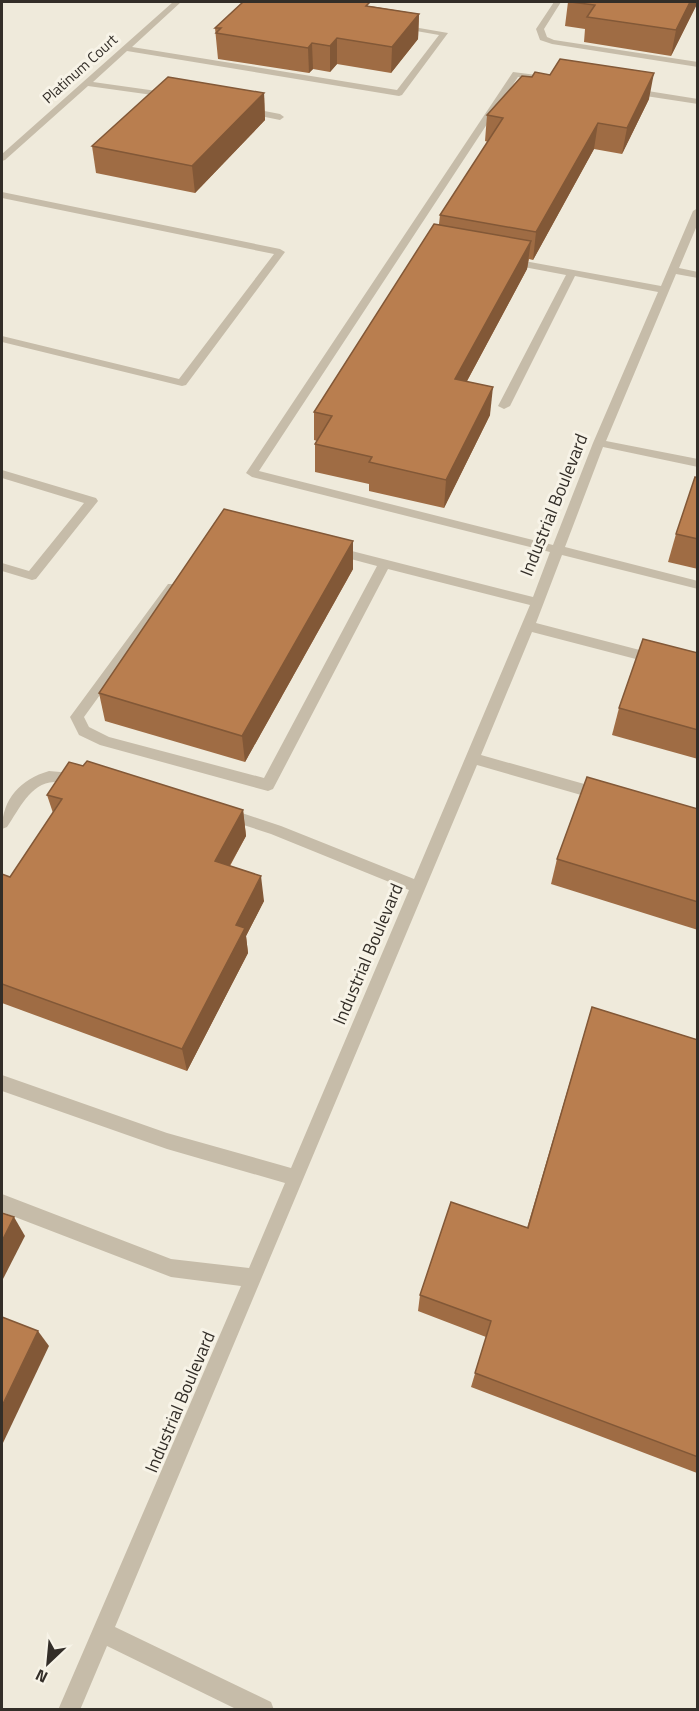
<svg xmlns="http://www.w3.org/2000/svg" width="699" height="1711" font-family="'Titillium Web',sans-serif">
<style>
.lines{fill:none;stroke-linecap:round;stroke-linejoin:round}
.minor{fill:#c6bca9;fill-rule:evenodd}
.wall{fill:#9f6c44}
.shaded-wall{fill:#825837}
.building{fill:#b97e4f;stroke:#825837;stroke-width:1.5}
.labels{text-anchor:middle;stroke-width:6;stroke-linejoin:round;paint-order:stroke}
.far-street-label{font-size:15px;fill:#332e28;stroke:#f7f3e7}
.street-label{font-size:18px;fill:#332e28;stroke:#f7f3e7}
</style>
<rect width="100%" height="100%" fill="#efeadb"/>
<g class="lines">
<g class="minor">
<path d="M173,2h8l-49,45 265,43 42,-55 -40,-7 -4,-2 1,-2 52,9 -46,62 -3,1 -272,-45 -34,31 78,11 3,1v4l-86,-12 -83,74 -3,1v-7z"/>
<path d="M554,2h7l-17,27 3,8 7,3 144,22v5l-146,-23 -12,-4 -4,-11z"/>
<path d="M513,72l39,5 4,2 -4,2 -34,-4 -259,394 294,74 40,-102 65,-151 -83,-16 -65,130 -6,3 -6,-3 68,-131 -58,-11 -5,-3 5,-3 153,28 32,-75 5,-3v15l-19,45 19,4v6l-22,-4 -70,167 92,18v8l-95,-20 -38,100 133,34v8l-136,-34 -26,68 119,31 7,5 -7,5 -123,-32 -51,123 121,34 5,2 2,4 -2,4 -5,2 -125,-36 -362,862 156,75 3,8h-36l-131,-64 -27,64h-22l183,-424 -70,-9 -169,-65v-18l169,65 78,9 36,-85 -118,-34 -165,-58v-16l165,58 124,35 118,-278 -138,-56 -49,-16 -2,-4 2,-4 5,-2 54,18 133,53 116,-274 -142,-36 -115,220 -5,2 -168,-46 -21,-10 -9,-18 98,-133h8l2,3 -2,3 -92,127 5,10 20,10 155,41 113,-212 -45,-12 -2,-3 2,-3 4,-1 197,50 17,-45 -298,-75 -6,-4z"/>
<path d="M629,88l69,11v5l-72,-11 -1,-2z"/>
<path d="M244,107l36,7 4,3 -4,3 -39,-8 -1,-2z"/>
<path d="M2,192l278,57 5,3 -99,133 -4,1 -180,-44v-6l177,43 95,-125 -272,-56z"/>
<path d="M2,470l94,28 2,3 -62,78 -4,1 -30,-9v-8l27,8 55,-68 -82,-25z"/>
<path d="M49,771l34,3 2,4 -2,4c-9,3 -19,0 -29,0 -24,1 -35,28 -47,45l-5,2c0,-30 19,-50 47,-58z"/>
</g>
</g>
<g class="wall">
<path d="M568,2h130l-27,54 -87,-14 1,-13 -20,-3z"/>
<path d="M370,6l49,8 -1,25 -27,34 -54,-9 -7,8 -17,-3 -4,4 -91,-14 -3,-31z"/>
<path d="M264,93l1,27 -70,73 -99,-20 -4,-27z"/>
<path d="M649,99l-27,55 -28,-5 -61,111 -4,-1 -2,10 -60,112 23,34 -46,93 -75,-17v-7l-54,-12v-28l2,-3 -3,-1v-28l125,-188 1,-9 48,-73 -3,-1 2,-26z"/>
<path d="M698,478v91l-30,-7 8,-28z"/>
<path d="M353,541v28l-108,193 -140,-41 -6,-28z"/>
<path d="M698,653v106l-86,-24 7,-27z"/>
<path d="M47,795l196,15 3,26 -16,30 34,35 -18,35 2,17 -61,118 -185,-68v-129l8,3 43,-64z"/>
<path d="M698,809v121l-147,-46 6,-25z"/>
<path d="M592,1007l106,33 -1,433 -226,-86 15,-50 -68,-26 2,-16 107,-67z"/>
</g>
<g class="shaded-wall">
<path d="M690,2h8l-27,54 5,-26z"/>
<path d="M419,14l-1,25 -27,34 1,-26z"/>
<path d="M337,38v26l-7,8v-26z"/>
<path d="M312,43l1,26 -4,4 -1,-25z"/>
<path d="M654,73l-5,26 -27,55 5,-26z"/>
<path d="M264,93l1,27 -70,73 -3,-27z"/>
<path d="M598,123l-4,26 -61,111 3,-28z"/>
<path d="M531,241l-4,28 -74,138 2,-28z"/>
<path d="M493,387l-3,28 -46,93 2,-28z"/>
<path d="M353,541v28l-108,193 -3,-26z"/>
<path d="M243,810l3,26 -28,50 -3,-25z"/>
<path d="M261,876l3,25 -18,35 2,17 -61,118 -5,-22 54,-124z"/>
<path d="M14,1217l11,19 -23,45v-40z"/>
<path d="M38,1331l11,15 -47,99v-39z"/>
</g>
<g class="building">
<path d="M243,2h127l-4,4 53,8 -27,33 -55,-9 -7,8 -18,-3 -4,5 -92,-15 5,-5h-6z"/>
<path d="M571,2h119l-14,28 -89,-13 8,-12z"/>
<path d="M560,59l94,14 -27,55 -29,-5 -62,109 -96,-17 63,-97 -16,-3 35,-39 10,1 3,-5 15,3z"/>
<path d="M168,77l96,16 -72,73 -100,-20z"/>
<path d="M434,224l97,17 -76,138 38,8 -47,93 -77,-18 3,-5 -57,-13 17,-28 -18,-4z"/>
<path d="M695,477l3,1v61l-22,-5z"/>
<path d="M224,509l129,32 -111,195 -143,-43z"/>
<path d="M643,639l55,14v77l-79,-22z"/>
<path d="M87,761l156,49 -28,51 46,15 -25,49 9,3 -63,121 -180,-65v-110l8,3 52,-78 -15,-4 22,-33 14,4z"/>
<path d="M587,777l111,32v93l-141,-43z"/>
<path d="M592,1007l106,33v417l-223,-84 16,-52 -71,-26 31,-93 77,26z"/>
<path d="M2,1213l12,4 -12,24z"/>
<path d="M2,1317l36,14 -36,75z"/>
</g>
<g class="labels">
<g class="far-street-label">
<text transform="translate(80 69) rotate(-42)" y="5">Platinum Court</text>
</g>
<g class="street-label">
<text transform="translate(554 505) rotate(-68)" y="6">Industrial Boulevard</text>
<text transform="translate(368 954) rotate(-67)" y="6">Industrial Boulevard</text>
<text transform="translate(180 1402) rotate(-67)" y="6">Industrial Boulevard</text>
</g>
</g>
<rect width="699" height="1711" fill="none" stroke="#332e28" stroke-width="6"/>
<g transform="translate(48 1663) rotate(206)" stroke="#f7f3e7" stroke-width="4.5" paint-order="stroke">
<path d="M0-4.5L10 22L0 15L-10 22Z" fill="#332e28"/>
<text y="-9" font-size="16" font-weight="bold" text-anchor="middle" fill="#332e28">N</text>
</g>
</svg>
